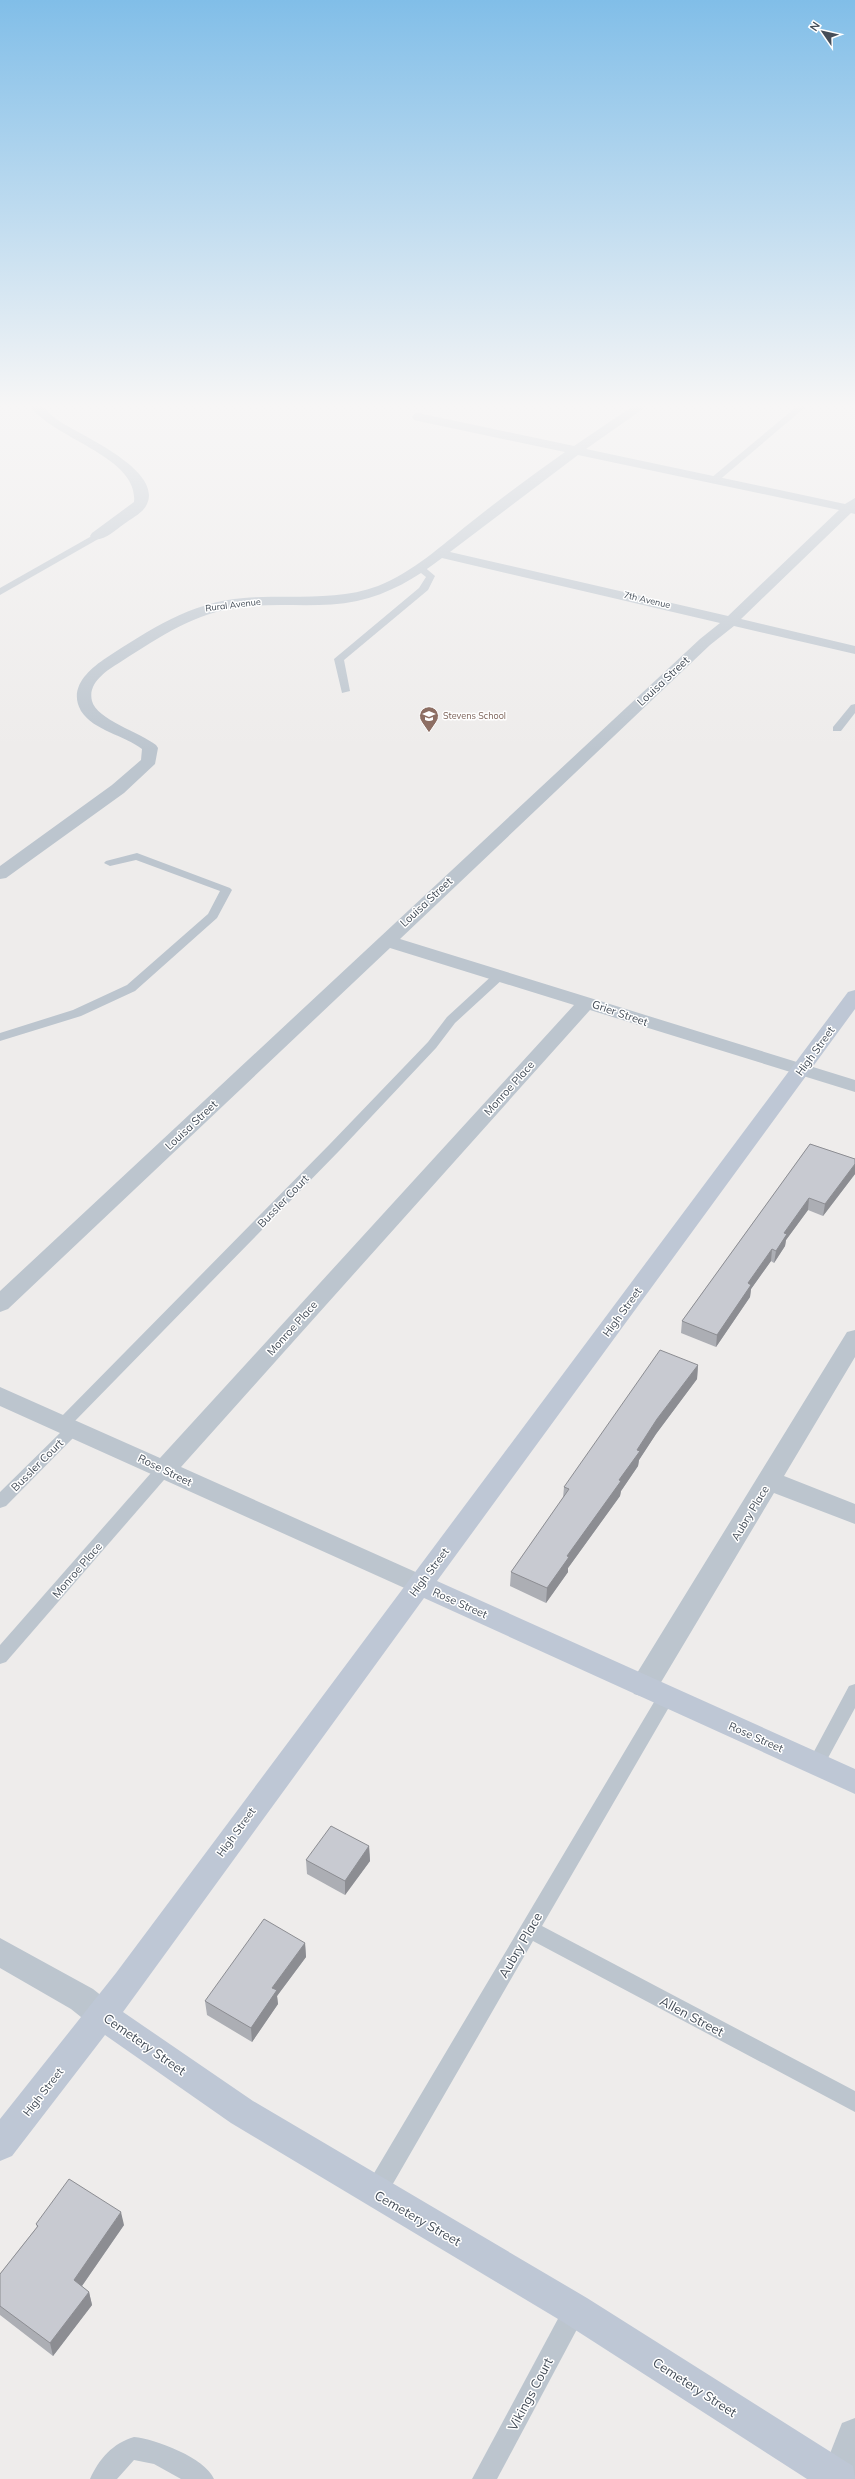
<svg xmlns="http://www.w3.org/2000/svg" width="855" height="2479" font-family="Mulish,sans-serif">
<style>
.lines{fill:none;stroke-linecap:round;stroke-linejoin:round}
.lane{fill:#bcc5ce;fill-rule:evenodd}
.street{fill:#bcc5ce;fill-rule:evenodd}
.secondary{fill:#bec7d5;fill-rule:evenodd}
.wall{fill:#acaeb4}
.shaded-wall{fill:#8c8d92}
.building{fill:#c8cad1;stroke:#8c8d92}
.labels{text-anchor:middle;stroke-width:3;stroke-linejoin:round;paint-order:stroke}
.far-street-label{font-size:9px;fill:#444d58;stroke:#fff}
.far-education-label{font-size:9px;fill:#785e54;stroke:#fff;text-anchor:start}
.street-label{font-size:11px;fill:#444d58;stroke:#fff}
.near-street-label{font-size:13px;fill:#444d58;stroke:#fff}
</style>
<rect width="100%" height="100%" fill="#eeeceb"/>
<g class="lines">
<g class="lane">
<path d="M800,404h9l-92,78h-6v-4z"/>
<path d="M97,533l4,3 -1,2 -100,57v-7z"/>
<path d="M416,565h6l13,11 -7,14 -84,70 6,31 -8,2 -8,-34 85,-71 7,-11 -10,-8z"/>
<path d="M855,704v9l-14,18h-8v-4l18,-22z"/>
<path d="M137,853l93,35 2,2 -15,28 -82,73 -54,25 -81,25v-8l73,-23 54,-25 81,-71 12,-23 -84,-31 -26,6 -6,-3 2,-2z"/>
<path d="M500,971l6,4 -2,3 -49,45 -19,25 -97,103 -265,271 5,2 3,4 -3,4 -73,74 -6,2v-16l63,-62 -5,-2 -3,-4 3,-4 271,-275 99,-103 19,-25 49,-45z"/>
<path d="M164,1463l6,2 2,4 -2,4 -164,189 -6,2v-19l158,-180z"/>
<path d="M855,1684v24l-33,61 -6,3 -6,-3 -3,-5 3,-5 39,-73z"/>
<path d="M666,1690l6,2 3,5 -3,5 -130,224 313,165v21l-322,-171 -150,260 -8,3 -8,-3 -3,-8 3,-8 293,-493z"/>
<path d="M575,2299l8,3 3,8 -3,8 -86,161h-25l95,-177z"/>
<path d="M134,2437c22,2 71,21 80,42h-33l-27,-15 -20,-4 -17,19h-27c9,-20 23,-36 44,-42z"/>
</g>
<g class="street">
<path d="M28,404h13c5,5 10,11 15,15 21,15 107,50 91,85 -4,9 -15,14 -23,20 -9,6 -20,18 -32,15l-2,-3 2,-3 42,-31c5,-46 -82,-63 -106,-98z"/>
<path d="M636,404h14l-64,45 259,55 10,-6v16l-4,-1 -110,106 114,27v8l-121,-28 -24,19 -310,294 455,141v12l-265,-82 -409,457 248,111 4,7 -4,7 -9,3 -420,-189v-19l160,71 414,-453 -184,-57 -382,361 -8,3v-21l700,-652 20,-16 -278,-65c-26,20 -53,36 -85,43 -38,8 -77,1 -115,6 -46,5 -81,29 -120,54 -13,8 -35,21 -30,40 4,18 49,32 64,44l2,3 -3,16 -31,29 -118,85 -6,1v-13l112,-81 29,-25 1,-11c-18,-14 -48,-18 -61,-38 -13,-23 7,-41 25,-53 43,-28 85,-56 138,-60 45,-4 91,4 134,-12 35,-14 63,-40 92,-63 31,-25 63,-48 95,-71l-147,-31 -4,-1 -2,-3 2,-3 4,-1 156,33zM578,455l261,55 -111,106 -278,-64z"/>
<path d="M855,1330v27l-71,119 71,28v20l-81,-31 -120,201 -10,3 -10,-3 -4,-8 4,-8 213,-346z"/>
<path d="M0,1938l93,51 20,16 5,10 -5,10 -11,5 -11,-5 -20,-16 -71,-41z"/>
<path d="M855,2418v61h-35l22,-56z"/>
</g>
<path class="secondary" d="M855,990v19l-418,572 418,188v25l-431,-196 -301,414 130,89 334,197 266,168 2,13h-48l-244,-157 -332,-199 -126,-88 -93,121 -12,5v-42l116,-146 732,-981z"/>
</g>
<g class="wall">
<path d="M810,1144l45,15v15l-32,42 -15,-6 -22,30 -1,6 -11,17 -3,-2 -20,28 -1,8 -34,50 -35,-14 1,-12z"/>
<path d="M698,1365l-1,14 -41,55 -17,26 -1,6 -17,25 -1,5 -52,72v4l-22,31 -36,-17 1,-14 52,-74 1,-11z"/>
<path d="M369,1846l1,15 -25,34 -38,-21 -1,-14z"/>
<path d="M305,1943l1,14 -29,39 1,8 -26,38 -45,-27 -2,-14z"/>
<path d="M36,2224l88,1 -42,61 7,6 3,13 -39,51 -53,-41v-41l37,-47z"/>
</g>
<g class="shaded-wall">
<path d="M855,1164v10l-32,42 2,-12z"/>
<path d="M809,1198l-1,12 -22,30 -1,6 -11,17 2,-12 8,-18z"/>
<path d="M772,1249l-1,12 -20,28 -1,8 -34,50 1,-12 31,-52z"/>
<path d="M698,1365l-1,14 -41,55 -17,26 -1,6 -17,25 -1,5 -52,72v4l-22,31 1,-15 20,-32 52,-76 18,-30 20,-31z"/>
<path d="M369,1846l1,15 -25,34v-14z"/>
<path d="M305,1943l1,14 -29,39 1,8 -26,38 -1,-14 21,-40z"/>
<path d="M121,2212l3,13 -47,68 -3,-13z"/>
<path d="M89,2292l3,13 -39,51 -3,-13z"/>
</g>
<g class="building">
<path d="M810,1144l45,15v5l-30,40 -16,-6 -25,35 3,1 -11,17 -4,-2 -24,34 3,2 -34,50 -35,-14z"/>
<path d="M660,1350l38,15 -41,54 -20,31 3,1 -21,29 2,1 -54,75 2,1 -22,31 -36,-16 58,-83 -5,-2z"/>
<path d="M331,1826l38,20 -24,35 -39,-21z"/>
<path d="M264,1919l41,24 -33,45 5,2 -26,38 -46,-27z"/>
<path d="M69,2179l52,33 -47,68 15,12 -39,51 -50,-37v-32l38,-48 -2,-2z"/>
</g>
<linearGradient id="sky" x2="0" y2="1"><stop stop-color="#81bee8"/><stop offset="0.54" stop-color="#f7f6f6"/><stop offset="1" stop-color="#f7f6f6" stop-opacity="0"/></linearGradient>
<rect width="855" height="751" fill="url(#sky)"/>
<defs>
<symbol id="school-pin" viewBox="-11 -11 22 30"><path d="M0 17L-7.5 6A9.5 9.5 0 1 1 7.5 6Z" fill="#8d6e63" stroke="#fff"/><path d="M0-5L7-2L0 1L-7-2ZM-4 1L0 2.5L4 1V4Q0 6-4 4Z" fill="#fff"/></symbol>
</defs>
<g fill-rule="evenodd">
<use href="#school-pin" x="418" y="705" width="22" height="30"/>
</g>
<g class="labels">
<g class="far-street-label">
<text transform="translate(647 600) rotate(13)" y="3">7th Avenue</text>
<text transform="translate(233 605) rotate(-7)" y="3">Rural Avenue</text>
</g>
<g class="far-education-label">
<text x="443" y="719">Stevens School</text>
</g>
<g class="street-label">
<text transform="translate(663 681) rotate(-43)" y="4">Louisa Street</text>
<text transform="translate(426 902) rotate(-43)" y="4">Louisa Street</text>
<text transform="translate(620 1013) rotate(19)" y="4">Grier Street</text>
<text transform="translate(815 1051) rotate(-54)" y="4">High Street</text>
<text transform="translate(509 1088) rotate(-48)" y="4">Monroe Place</text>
<text transform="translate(191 1125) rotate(-43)" y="4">Louisa Street</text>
<text transform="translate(283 1201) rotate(-46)" y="4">Bussler Court</text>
<text transform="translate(622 1312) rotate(-54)" y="4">High Street</text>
<text transform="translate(292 1328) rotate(-48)" y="4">Monroe Place</text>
<text transform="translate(37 1465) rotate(-45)" y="4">Bussler Court</text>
<text transform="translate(165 1470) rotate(26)" y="4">Rose Street</text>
<text transform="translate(750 1513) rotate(-59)" y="4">Aubry Place</text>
<text transform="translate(77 1570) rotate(-49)" y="4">Monroe Place</text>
<text transform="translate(429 1572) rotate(-53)" y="4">High Street</text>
<text transform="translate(460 1603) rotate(24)" y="4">Rose Street</text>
<text transform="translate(756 1737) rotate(24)" y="4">Rose Street</text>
<text transform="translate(236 1832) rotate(-54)" y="4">High Street</text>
<text transform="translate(43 2092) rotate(-52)" y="4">High Street</text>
</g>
<g class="near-street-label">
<text transform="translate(520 1945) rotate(-60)" y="5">Aubry Place</text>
<text transform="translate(692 2016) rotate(28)" y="5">Allen Street</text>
<text transform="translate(145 2044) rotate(35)" y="5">Cemetery Street</text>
<text transform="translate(418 2218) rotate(30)" y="5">Cemetery Street</text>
<text transform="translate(695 2387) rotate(33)" y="5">Cemetery Street</text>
<text transform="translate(530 2394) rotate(-62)" y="5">Vikings Court</text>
</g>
</g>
<g transform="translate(823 32) rotate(304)" stroke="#ffffff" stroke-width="3" paint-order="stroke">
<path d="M0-3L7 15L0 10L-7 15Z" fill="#444d58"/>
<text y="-6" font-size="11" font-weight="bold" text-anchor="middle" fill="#444d58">N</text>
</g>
</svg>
